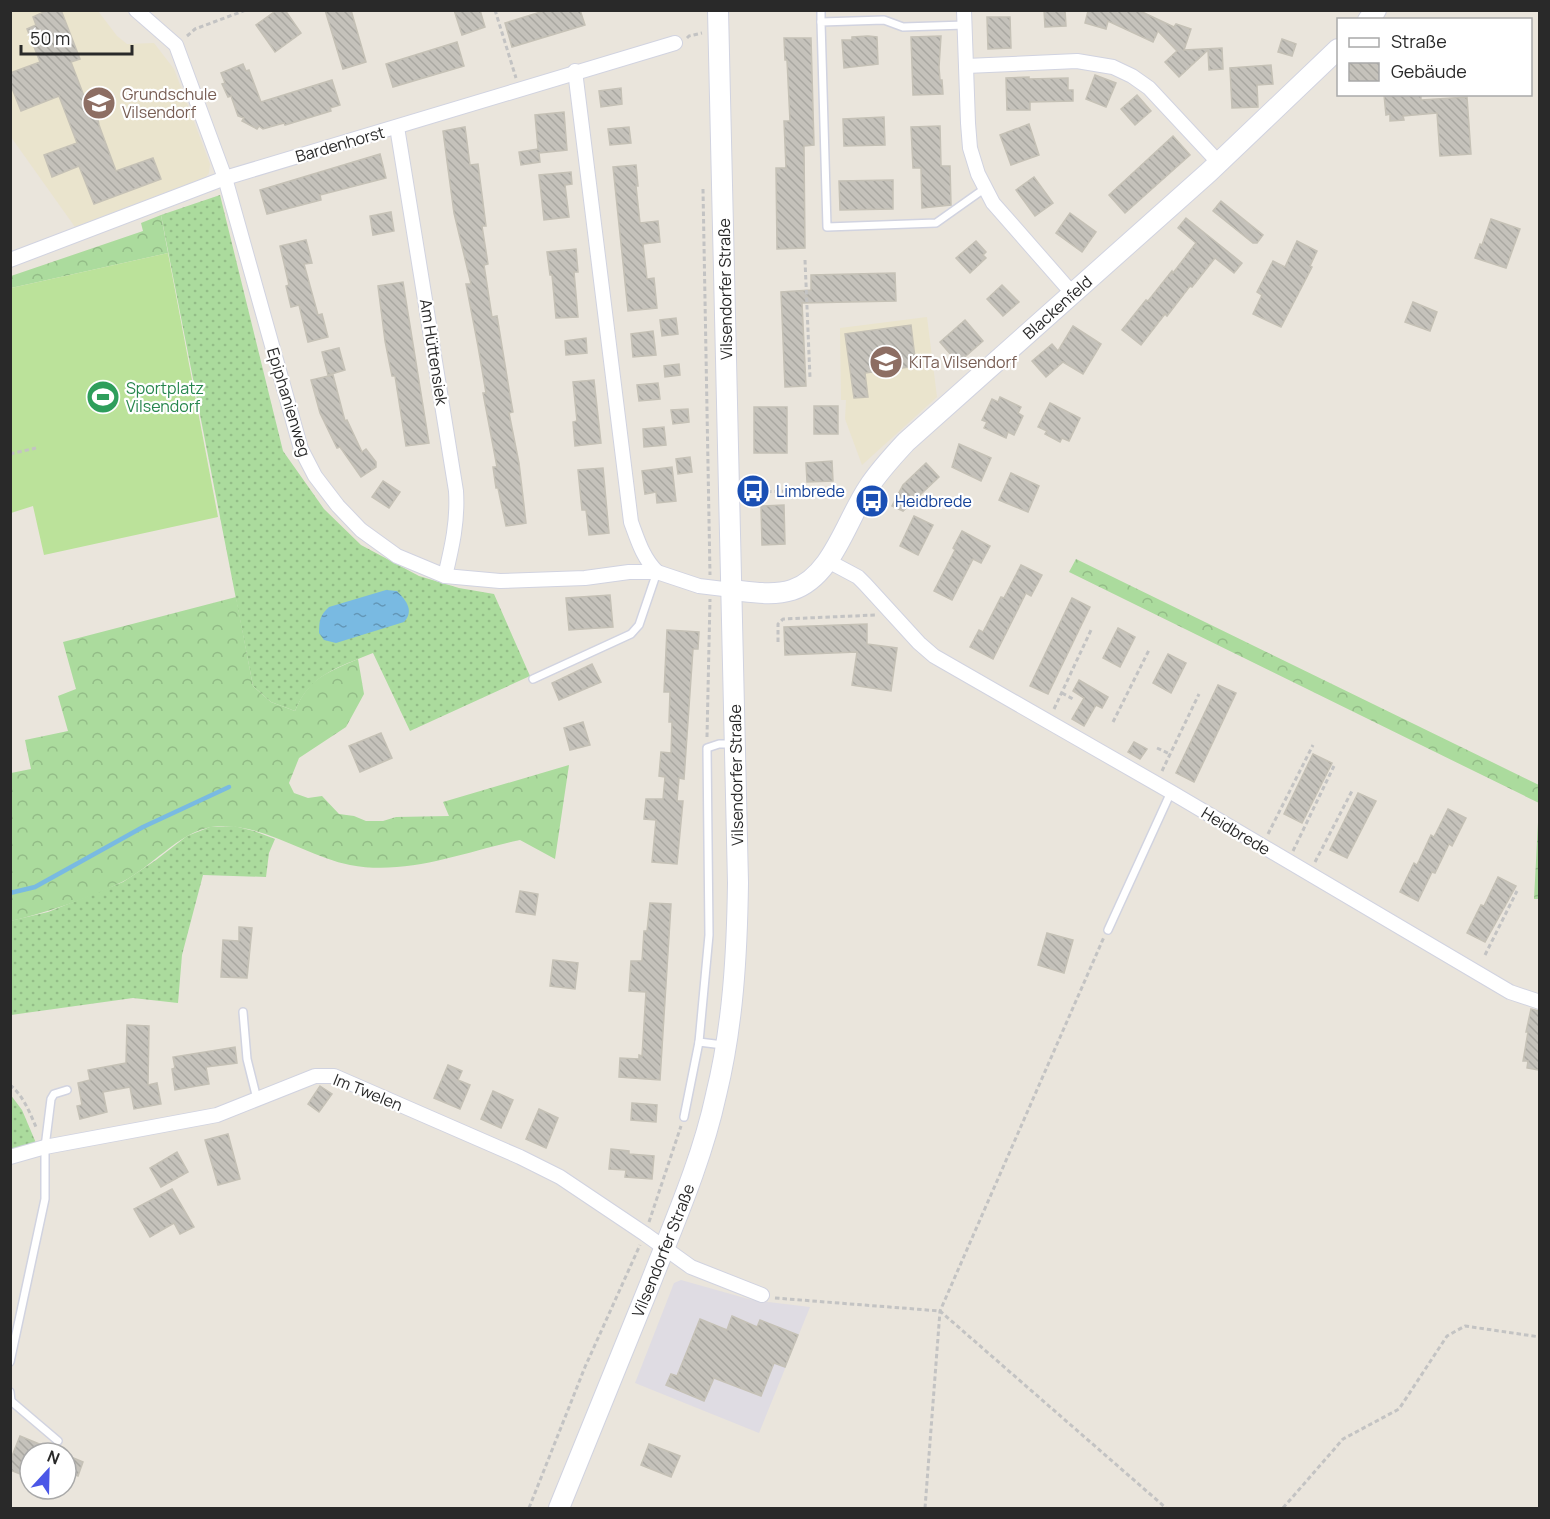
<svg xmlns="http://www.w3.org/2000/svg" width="1550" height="1519" font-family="Manrope,sans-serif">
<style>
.industrial{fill:#dfdce3}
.education{fill:#eae4cd}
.grass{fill:url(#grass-dots)}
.forest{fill:url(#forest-crowns)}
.pitch{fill:#bbe29a}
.water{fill:url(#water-ripples)}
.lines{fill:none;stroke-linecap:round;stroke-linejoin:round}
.stream{stroke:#79bae2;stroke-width:4.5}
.building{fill:url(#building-back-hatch);stroke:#c5c1b6;stroke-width:1.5}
.lane-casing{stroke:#d1d3e0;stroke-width:10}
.street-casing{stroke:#d1d3e0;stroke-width:16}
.secondary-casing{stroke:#d1d3e0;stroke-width:22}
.path{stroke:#c3c3c3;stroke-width:3;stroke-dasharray:4.5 3;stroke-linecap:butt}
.lane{stroke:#fff;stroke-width:7}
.street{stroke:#fff;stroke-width:14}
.secondary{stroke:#fff;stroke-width:20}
.labels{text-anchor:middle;stroke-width:4.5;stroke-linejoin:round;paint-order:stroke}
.education-label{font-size:16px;fill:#785e54;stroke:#fff;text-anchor:start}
.street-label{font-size:16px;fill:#292929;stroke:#fff}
.leisure-label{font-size:16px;fill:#27864d;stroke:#fff;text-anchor:start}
.transit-label{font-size:16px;fill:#164399;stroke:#fff;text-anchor:start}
</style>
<defs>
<pattern id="grass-dots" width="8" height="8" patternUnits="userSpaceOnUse" patternTransform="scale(1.5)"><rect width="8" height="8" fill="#abdb9d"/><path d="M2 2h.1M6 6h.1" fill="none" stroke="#93bc87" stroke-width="1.8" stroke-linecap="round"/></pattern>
<pattern id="forest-crowns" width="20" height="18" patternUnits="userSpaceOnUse" patternTransform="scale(1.5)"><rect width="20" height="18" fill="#abdb9d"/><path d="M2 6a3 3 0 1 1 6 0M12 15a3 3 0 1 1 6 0" fill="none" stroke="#93bc87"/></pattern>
<pattern id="water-ripples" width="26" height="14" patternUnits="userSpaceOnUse" patternTransform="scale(1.5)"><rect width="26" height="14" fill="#79bae2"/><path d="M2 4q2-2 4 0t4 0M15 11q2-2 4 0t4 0" fill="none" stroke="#6397b7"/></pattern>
<pattern id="building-back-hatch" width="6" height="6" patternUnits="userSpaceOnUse" patternTransform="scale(1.5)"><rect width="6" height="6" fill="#c5c2bb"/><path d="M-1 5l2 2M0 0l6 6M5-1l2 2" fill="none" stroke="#a9a7a1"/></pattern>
</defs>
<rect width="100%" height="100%" fill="#eae5dc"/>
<path class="industrial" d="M681,1280l71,20 58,7 -51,126 -124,-50 39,-100z"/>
<g class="education">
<path d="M10,11h88l19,25 10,8 27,-1 20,26 36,95 -1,9 -5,6 -129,48 -64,-90z"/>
<path d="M927,317l10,80 -75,68 -17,-46 1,-19h-5l-1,-72z"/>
</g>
<g class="grass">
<path d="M220,195l63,256 41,58 37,36 58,31 40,12 35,6 36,82 -120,55 -37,-78c-34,14 -63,21 -78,58l-24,-9 -18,-16 -92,-471z"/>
<path d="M234,826l20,5 21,8 -6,14 -3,24 -63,-2 -21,80 -4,48 -45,-5 -122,17 -1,-94 38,-9 75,-30 33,-22 31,-24 23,-9z"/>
<path d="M10,1094l12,16 14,33 -26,8z"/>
</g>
<g class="forest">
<path d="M161,215l7,38 -157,35v-12l132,-45 -2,-8z"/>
<path d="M1076,559l463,226v114h-5l5,-96 -470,-231z"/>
<path d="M236,597l17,89 18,16 24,9c14,-34 32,-38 63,-52l6,35 -18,33 -47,31 -10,25 5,10 14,5 14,-2 17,18 15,2 12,5h17l13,-4 53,-1 -6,-14 126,-37 -14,94 -35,-19c-56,12 -113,36 -170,25 -45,-9 -94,-46 -139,-38 -33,6 -59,40 -89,55 -35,17 -74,30 -111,39v-148l20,-4 -6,-29 43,-9 -10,-35 18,-7 -13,-47z"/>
</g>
<path class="pitch" d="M168,253l50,264 -174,38 -11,-49 -22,7v-225z"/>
<path class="water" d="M386,590l11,1c10,10 17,20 7,31l-68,21 -12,-3 -5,-7c0,-12 1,-18 10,-26z"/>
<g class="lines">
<path class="stream" d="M10,893l25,-6 108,-60 86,-40"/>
</g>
<g class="building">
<path d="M48,10h13l19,49 -9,3 21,55 5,-3 2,11 17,46 37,-13 8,21 -67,25 -15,-38 -27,11 -8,-22 33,-12 -18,-47 -38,15 -11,-28v-10l30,-11 -13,-33 9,-4 -3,-8z"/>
<path d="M277,10h8l16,23 -26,19 -19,-27z"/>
<path d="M325,10h26l15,52 -23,7z"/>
<path d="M454,10h26l5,17 -23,8z"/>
<path d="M547,10h33l5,15 -73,22 -7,-24z"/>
<path d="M1044,10h21l1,16 -21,1z"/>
<path d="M1086,10h52l36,17 2,-3 15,5 -7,21 38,-2 1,21 -14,1 -1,-20 -29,27 -14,-15 12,-11 -19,-20 -5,11 -45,-21 -2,8 -21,-6 3,-12z"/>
<path d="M987,17h23l1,31 -23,1z"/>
<path d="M868,36l9,1 1,27 -34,4 -2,-28h10v-3z"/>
<path d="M941,36l-2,31 1,13h2l1,14 -30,1 -2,-58z"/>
<path d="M784,38h27l3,107 -10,1 1,102 -28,1 -1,-81h10l-2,-47h6l-3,-61h-2z"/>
<path d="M1282,39l14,5 -4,12 -14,-4z"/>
<path d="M457,42l7,24 -71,21 -7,-23z"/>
<path d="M243,64l3,7 3,-1 12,32 71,-22 8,25 -10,3 1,3 -46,14 -1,-2 -21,6 -4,-3 -2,3 -15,-8 2,-3 -6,-2 -7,-20 -3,1 -6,-13 3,-1 -4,-10z"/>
<path d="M1271,65l2,19 -16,1 1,22 -26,1 -2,-40z"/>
<path d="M1095,75l21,8 -10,24 -20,-8z"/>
<path d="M1029,77v2l39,-1v12h5v11l-43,1v8h-23l-1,-32z"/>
<path d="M621,88l1,16 -21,3 -2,-16z"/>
<path d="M1421,94v6l46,-3 4,57 -31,2 -3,-43 -34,3 1,4 -14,1v-7l-4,1 -2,-20z"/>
<path d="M1137,95l14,16 -16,14 -14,-16z"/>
<path d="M564,112l3,38 -28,3 1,9 -19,3 -2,-13 19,-3 -3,-34z"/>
<path d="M884,117l1,28 -41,1 -1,-27z"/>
<path d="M1029,124l10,31 -28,10 -11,-30z"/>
<path d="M940,126l1,40h9l1,39 -29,3 -1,-40h-8l-2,-41z"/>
<path d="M465,127l5,38 8,-1 8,62h-4l6,38 -4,1 8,52 5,-1 12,73 4,23 -4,1 10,50 7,60 -20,3 -8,-38h-2l-3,-21h4l-14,-74h3l-8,-47 -12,-62h5l-17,-71 -11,-82z"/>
<path d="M629,127l2,16 -21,2 -2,-16z"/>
<path d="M1173,136l17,19 -65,58 -16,-18z"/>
<path d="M380,154l6,24 -66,17 1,5 -54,14 -7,-24z"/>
<path d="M636,165l2,21h-2l4,37 18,-2 2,21 -17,2 4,35 7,-1 3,30 -29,3 -15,-144z"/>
<path d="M571,172l1,12 -7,1 4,32 -25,3 -5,-45z"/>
<path d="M1034,177l19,26 -18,13 -19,-26z"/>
<path d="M893,180v29l-53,1 -1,-29z"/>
<path d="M1221,201l42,34 -6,8h-4l-40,-32z"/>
<path d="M391,212l3,19 -21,4 -3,-19z"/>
<path d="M1070,213l26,19 -14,20 -26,-19z"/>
<path d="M1186,218l56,45 -8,10 -19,-15 -23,29 -2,-1 -23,30 -2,-2 -24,31 -19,-15 24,-30 2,1 24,-30 1,2 23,-30 -18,-15z"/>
<path d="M1491,219l29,10 -14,39 -31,-10 5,-14 2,1z"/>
<path d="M306,240l6,23 -8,1 14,51 4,-1 6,23 -20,5 -9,-37 -8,2 -5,-21 3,-1 -9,-39z"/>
<path d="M976,241l10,11 -3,3 3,3 -16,15 -14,-15z"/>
<path d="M1297,241l20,10 -7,15 2,1 -31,60 -28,-13 9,-19 -5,-3 16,-31 12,6z"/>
<path d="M576,249l2,23h-4l4,45 -22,1 -4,-43h-2l-3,-23z"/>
<path d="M895,273l1,28 -94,2 4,83 -21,1 -4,-95 30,-2v-15z"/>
<path d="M403,282l26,161 -23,3 -11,-70h-3l-7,-35 -7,-55z"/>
<path d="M1002,285l17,17 -16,14 -16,-17z"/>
<path d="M1413,302l24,10 -7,19 -25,-9z"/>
<path d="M676,318l2,16 -16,2 -2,-16z"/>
<path d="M965,320l18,21 -25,22 -18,-21z"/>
<path d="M911,325l5,41 -51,7 3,24 -14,1 -9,-64z"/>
<path d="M1073,326l28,18 -18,30 -20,-12 -17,15 -14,-16 20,-17 6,7z"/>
<path d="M653,331l3,24 -23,2 -2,-23z"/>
<path d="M586,338l1,15 -21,2 -1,-14z"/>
<path d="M339,348l6,22 -17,5 -6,-23z"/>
<path d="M679,364l1,11 -15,2 -1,-11z"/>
<path d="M333,375l12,46 2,-1 15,32 4,-3 10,13v5l-15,10 -21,-30 -3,1 -17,-35 -9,-33z"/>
<path d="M594,380l7,63 -26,3 -2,-24 4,-1 -4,-39z"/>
<path d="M658,383l2,16 -21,2 -2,-16z"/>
<path d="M1000,397l21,10 -3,6 5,3 -9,19 -6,-3 -2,6 -22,-10 3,-6 -5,-2 10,-21 6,3z"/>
<path d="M1050,403l30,15 -11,23 -7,-3 -2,4 -15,-8 2,-3 -9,-4z"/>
<rect x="814" y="406" width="24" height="28"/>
<rect x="754" y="407" width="33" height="46"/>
<path d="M688,409l1,13 -16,2 -2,-14z"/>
<path d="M664,427l2,18 -22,2 -1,-18z"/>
<path d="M959,444l32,14 -10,23 -29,-14z"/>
<path d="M690,457l2,15 -14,2 -2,-15z"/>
<path d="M832,461l1,20 -26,1 -1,-19z"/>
<path d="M926,463l13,14 -36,34 -11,-5 11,-21z"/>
<path d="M672,467l4,34 -19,2 -1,-11 -11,2 -3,-23z"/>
<path d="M603,468l6,65 -20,2 -3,-25h-4l-4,-40z"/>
<path d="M1011,473l28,13 -11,26 -29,-12z"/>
<path d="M383,481l17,11 -11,16 -17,-11z"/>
<path d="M784,505l1,39 -23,1 -1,-39z"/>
<path d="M914,516l19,9 -15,30 -18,-9z"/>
<path d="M962,531l28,15 -9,17 -8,-4 -21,41 -18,-9 21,-41 -2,-2z"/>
<path d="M1021,565l21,10 -11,21 -5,-3 -33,66 -23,-12 9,-17 4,2 18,-35 3,1z"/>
<path d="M610,595l3,32 -44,3 -3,-32z"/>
<path d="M1072,598l18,9 -42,87 -18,-8z"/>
<path d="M867,624v20l30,4 -6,43 -39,-6 5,-33 -72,3 -1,-28z"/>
<path d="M1118,628l17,9 -15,30 -17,-9z"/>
<path d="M667,630l32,2 -1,17h-5l-9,130 -5,-1 -2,23h6l-6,63 -25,-2 4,-42 -12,-1 2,-20h17l2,-22 -6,-1 2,-24 10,1 1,-31h-3l1,-30h-6z"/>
<path d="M1168,654l18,9 -15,30 -18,-10z"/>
<path d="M592,664l9,18 -42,18 -7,-17z"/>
<path d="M1079,680l29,17 -6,11 -6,-3 -12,21 -12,-7 12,-21 -11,-7z"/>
<path d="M1218,685l18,8 -42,89 -18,-9z"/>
<path d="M583,722l7,23 -20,5 -6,-22z"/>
<path d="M381,733l11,25 -32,14 -11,-26z"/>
<path d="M1134,742l13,7 -7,10 -12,-7z"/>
<path d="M1313,754l19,9 -30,60 -18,-9z"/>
<path d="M1358,793l18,8 -29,57 -17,-8z"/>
<path d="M1448,809l18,9 -14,28 -3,-2 -14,29 -3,-1 -14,29 -18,-9 14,-29 3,2 14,-30 3,2z"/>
<path d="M1498,877l18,9 -31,56 -18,-9 14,-28 3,1z"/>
<path d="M520,891l18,3 -3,21 -19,-3z"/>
<path d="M650,903l21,1 -11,176 -41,-3 1,-19 19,1v-4l3,1 4,-64 -17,-1 2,-30h11l2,-30h3z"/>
<path d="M239,927l13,1 -5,50 -26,-1 2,-37 16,1z"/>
<path d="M1047,933l26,7 -9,33 -26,-8z"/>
<path d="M553,960l25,3 -3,26 -25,-3z"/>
<path d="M1531,1009l8,2v59l-12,-2 1,-7h-5l5,-29h-2z"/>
<path d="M127,1025l22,1 -1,59 9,-2 4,21 -27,5 -4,-22 -27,5 4,20 -27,7 -3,-13 5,-1 -4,-22 12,-3 -2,-10 38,-7z"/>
<path d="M235,1047l2,16 -31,4 3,17 -34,6 -3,-21 3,-1 -2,-11z"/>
<path d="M448,1065l14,6 -4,9 12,5 -10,24 -26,-11z"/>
<path d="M320,1086l12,8 -13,18 -11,-8z"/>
<path d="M493,1091l20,9 -12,28 -20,-9z"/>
<path d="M632,1103l25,2 -1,17 -25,-2z"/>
<path d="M539,1109l19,9 -12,30 -20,-9z"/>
<path d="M228,1134l12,45 -22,6 -13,-45z"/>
<path d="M611,1149l18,2v3l25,2 -2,23 -27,-2 1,-7 -17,-1z"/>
<path d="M177,1152l11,20 -27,15 -11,-19z"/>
<path d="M172,1189l22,38 -14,7 -6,-11 -24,14 -16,-28z"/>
<path d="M732,1316l25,11 3,-7 38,15 -13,32 -11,-4 -13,33 -47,-18 -10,23 -38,-16 5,-11 6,2 23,-57 27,11z"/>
<path d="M20,1436l41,17h-31v25l-20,-8v-9z"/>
<path d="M649,1444l31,12 -9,21 -30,-12z"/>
<path d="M66,1455l17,7 -5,14 -12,-5z"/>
</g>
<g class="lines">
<defs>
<g id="lane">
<path d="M821,10v12"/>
<path d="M965,25l-62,2 -19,-7 -63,2 6,205 109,-4 48,-34"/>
<path d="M533,679l98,-45 8,-9 18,-53"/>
<path d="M1108,930l63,-138"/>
<path d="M243,1012l4,47 10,40"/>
<path d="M699,1042l24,3"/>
<path d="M684,1117l15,-75 10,-107 -2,-187 12,-4h15"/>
<path d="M10,1362l35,-163v-52l6,-48 3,-5 13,-4"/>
<path d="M10,1392l1,9 47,40"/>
</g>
<g id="street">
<path d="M136,10l40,35 49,133 76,271 14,27 23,30 23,24 36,26 48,20 55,5 85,-3 44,-6h28l42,14 33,4"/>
<path d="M964,10l4,113 2,25 8,26 15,29 79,90"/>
<path d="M966,66l111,-5 36,6 19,9 17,12 70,75"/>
<path d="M575,71l56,451c7,19 12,36 26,50"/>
<path d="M397,127l59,364c2,30 -4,56 -11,85"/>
<path d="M10,260l215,-82 450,-135"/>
<path d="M828,561l30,16 7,7 54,59 15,13 237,136 339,200 30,10"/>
<path d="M10,1157l35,-10 172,-32 98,-39h19l186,81 40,20 85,57 46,33 71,28"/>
</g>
<g id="secondary">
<path d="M1368,20l8,-10"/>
<path id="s1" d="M732,590c20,2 41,6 60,0 40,-13 54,-69 76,-102 11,-17 25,-32 38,-46l303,-270 129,-123"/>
<path id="s2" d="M559,1508c30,-74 60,-149 91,-224 24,-61 52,-124 66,-189 17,-69 21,-141 22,-212l-20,-873"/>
</g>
</defs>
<use href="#lane" class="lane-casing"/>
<use href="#street" class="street-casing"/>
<use href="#secondary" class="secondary-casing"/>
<g class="path">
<path d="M495,10l21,68"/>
<path d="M187,36l8,-7 51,-19"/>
<path d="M687,38l2,-2 13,-3"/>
<path d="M703,189l7,386"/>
<path d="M805,260l5,118"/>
<path d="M10,454l26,-6"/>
<path d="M752,492l42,-1"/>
<path d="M778,642v-18l5,-5 93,-4"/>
<path d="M1062,693l11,6"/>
<path d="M1054,709l38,-81"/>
<path d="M1113,722l36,-72"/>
<path d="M707,737l3,-138"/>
<path d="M1157,748l13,6"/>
<path d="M1162,771l37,-77"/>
<path d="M1268,834l45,-89"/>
<path d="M1293,851l41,-85"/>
<path d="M1315,862l38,-73"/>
<path d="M1485,955l32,-64"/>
<path d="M10,1085c13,10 20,28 26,42"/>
<path d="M649,1222l32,-96"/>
<path d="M775,1298l165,13 226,197"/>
<path d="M529,1508l56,-141 55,-122"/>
<path d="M925,1508l15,-197 164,-374"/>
<path d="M1283,1508l60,-69 56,-30 48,-73 18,-10 75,11"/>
</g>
<use href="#lane" class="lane"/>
<use href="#street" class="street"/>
<use href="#secondary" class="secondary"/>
</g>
<defs>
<symbol id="school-disc" viewBox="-11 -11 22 22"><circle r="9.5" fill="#8d6e63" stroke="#fff"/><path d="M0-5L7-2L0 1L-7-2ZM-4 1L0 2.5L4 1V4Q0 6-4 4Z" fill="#fff"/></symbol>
<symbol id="stadium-disc" viewBox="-11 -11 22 22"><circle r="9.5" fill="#2e9e5b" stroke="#fff"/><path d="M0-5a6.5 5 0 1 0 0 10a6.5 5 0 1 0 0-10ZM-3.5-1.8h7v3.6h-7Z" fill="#fff"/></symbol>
<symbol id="bus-disc" viewBox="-11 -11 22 22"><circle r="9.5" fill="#1a4fb4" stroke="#fff"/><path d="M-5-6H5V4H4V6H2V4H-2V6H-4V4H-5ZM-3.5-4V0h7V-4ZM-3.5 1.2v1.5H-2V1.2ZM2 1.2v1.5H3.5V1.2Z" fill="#fff"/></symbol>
</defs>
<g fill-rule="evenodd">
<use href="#school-disc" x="80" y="84" width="38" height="38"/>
<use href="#school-disc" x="867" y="343" width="38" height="38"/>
<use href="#stadium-disc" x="84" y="378" width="38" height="38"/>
<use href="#bus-disc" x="734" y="472" width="38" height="38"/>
<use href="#bus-disc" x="853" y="482" width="38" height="38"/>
</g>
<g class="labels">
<g class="education-label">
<text x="122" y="100">Grundschule<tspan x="122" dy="18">Vilsendorf</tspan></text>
<text x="909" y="368">KiTa Vilsendorf</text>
</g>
<g class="street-label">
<text transform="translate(340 144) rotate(-16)" y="6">Bardenhorst</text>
<text transform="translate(725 289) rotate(-91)" y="6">Vilsendorfer Straße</text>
<text dy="6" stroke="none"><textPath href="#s1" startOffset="453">Blackenfeld</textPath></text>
<text transform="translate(434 352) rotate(81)" y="6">Am Hüttensiek</text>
<text transform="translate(289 402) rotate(73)" y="6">Epiphanienweg</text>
<text transform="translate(736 775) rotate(-91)" y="6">Vilsendorfer Straße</text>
<text transform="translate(1236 831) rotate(31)" y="6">Heidbrede</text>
<text transform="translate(368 1092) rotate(22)" y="6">Im Twelen</text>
<text dy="6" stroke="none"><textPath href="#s2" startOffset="278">Vilsendorfer Straße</textPath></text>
</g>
<g class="leisure-label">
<text x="126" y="394">Sportplatz<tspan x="126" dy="18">Vilsendorf</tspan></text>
</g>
<g class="transit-label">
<text x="776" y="497">Limbrede</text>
<text x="895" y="507">Heidbrede</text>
</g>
</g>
<rect width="1550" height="1519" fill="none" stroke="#292929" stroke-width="24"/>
<rect x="1337" y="18" width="195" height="78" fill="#ffffff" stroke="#a9a9a9" stroke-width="1.5"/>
<rect x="1349" y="38" width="30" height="9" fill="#ffffff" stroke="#a9a9a9" stroke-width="1.5"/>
<text x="1391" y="48" font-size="18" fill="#292929">Straße</text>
<rect x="1349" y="63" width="30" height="18" fill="url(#building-back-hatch)" stroke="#a9a9a9" stroke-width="1.5"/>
<text x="1391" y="78" font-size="18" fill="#292929">Gebäude</text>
<g transform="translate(48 1471) rotate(22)"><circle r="28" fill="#ffffff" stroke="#a9a9a9" stroke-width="1.5"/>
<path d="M0-4.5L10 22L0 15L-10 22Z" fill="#4b57e7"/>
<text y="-9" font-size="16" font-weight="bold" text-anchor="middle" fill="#292929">N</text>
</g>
<path d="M21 45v9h111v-9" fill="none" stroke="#292929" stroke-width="3"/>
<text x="30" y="45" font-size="18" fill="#292929" stroke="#ffffff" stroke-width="4.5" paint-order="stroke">50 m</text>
</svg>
